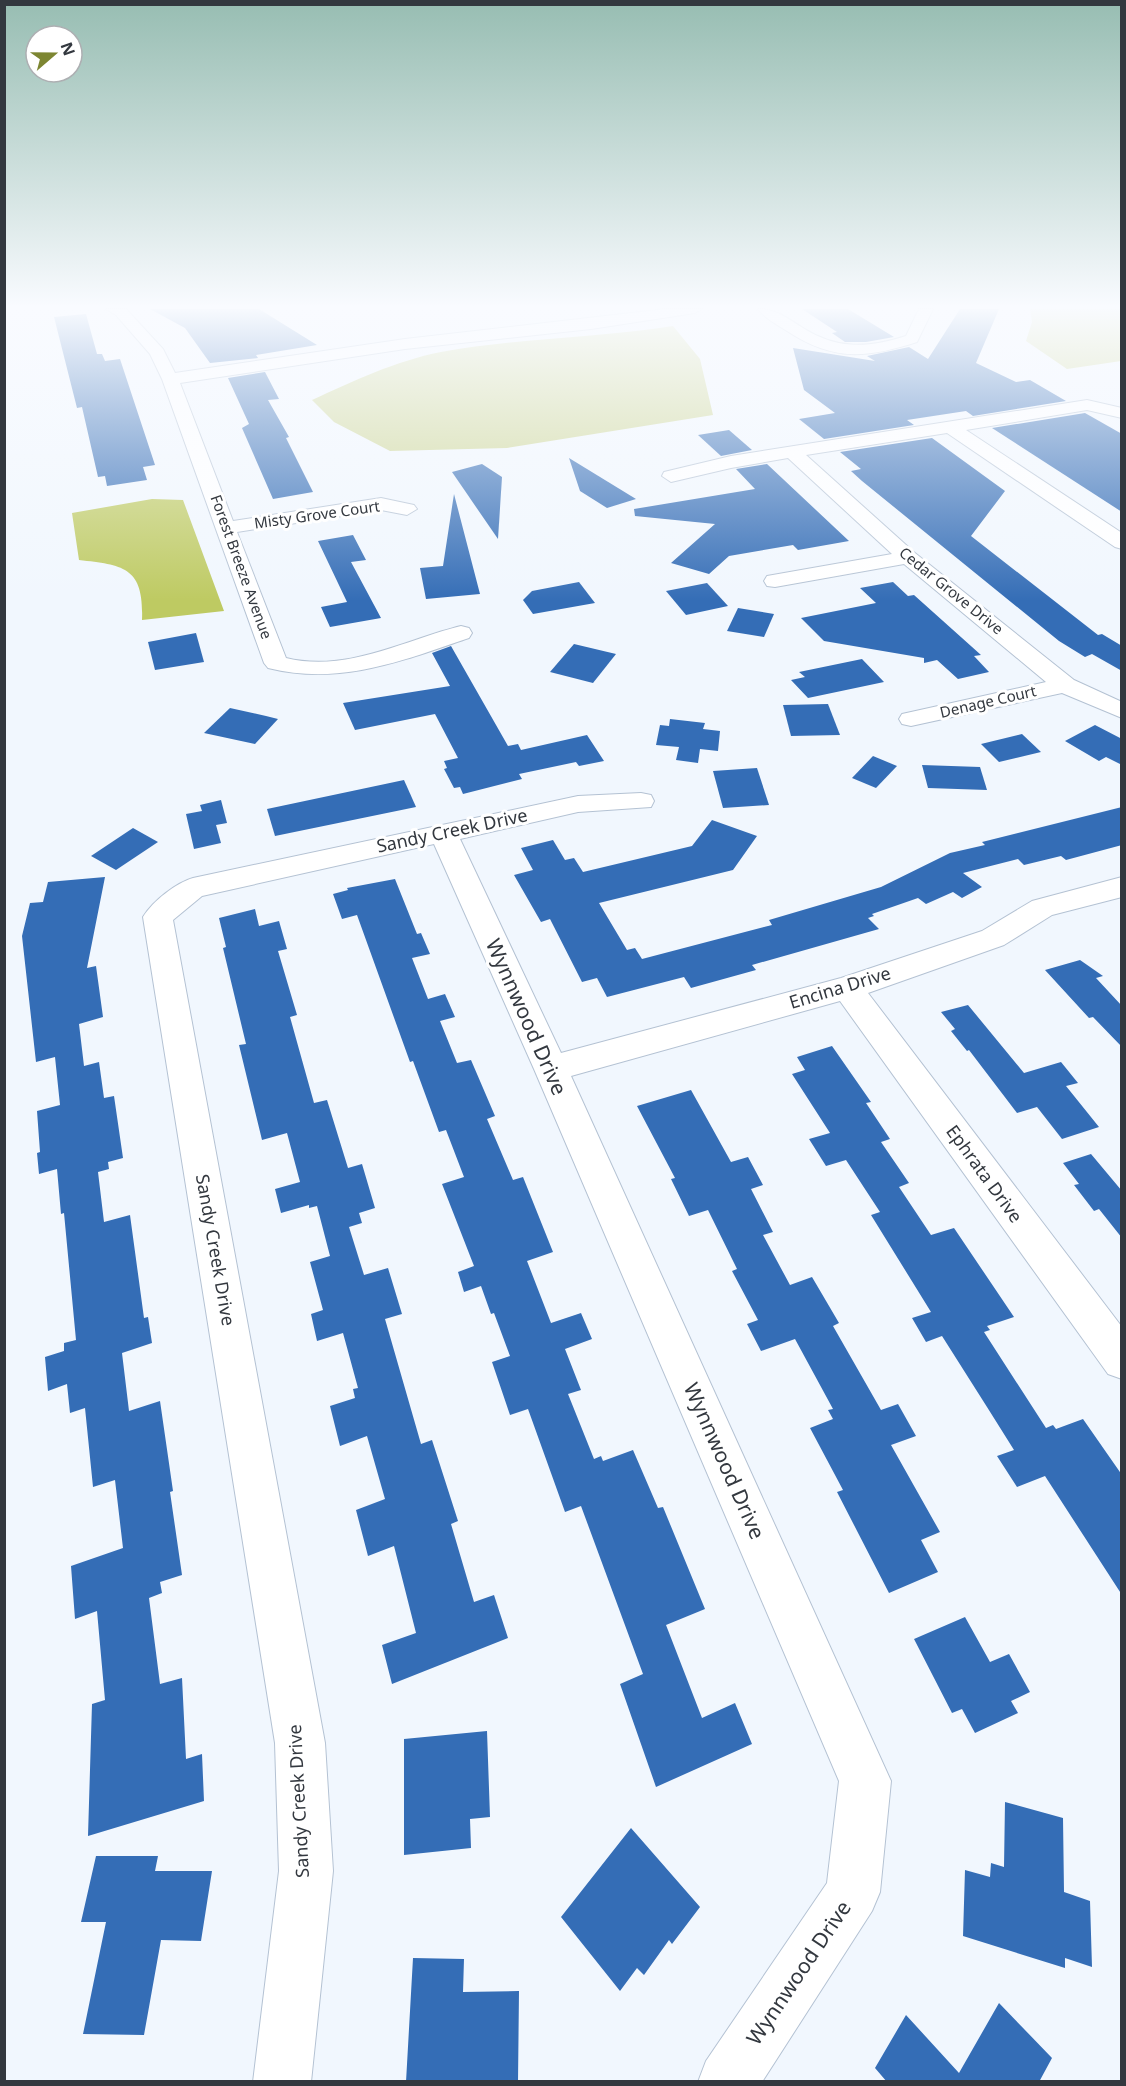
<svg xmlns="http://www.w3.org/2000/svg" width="1126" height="2086" font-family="'Noto Sans',sans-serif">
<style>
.green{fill:#cbd491}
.water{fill:#beca62}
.building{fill:#346db6}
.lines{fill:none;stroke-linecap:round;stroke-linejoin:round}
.minor-casing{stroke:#b4c2d3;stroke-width:2}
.minor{fill:#fff;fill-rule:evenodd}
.labels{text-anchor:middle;stroke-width:6;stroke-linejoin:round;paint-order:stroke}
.far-street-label{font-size:15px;fill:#33383f;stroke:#fff}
.street-label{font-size:18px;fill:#33383f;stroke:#fff}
.near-street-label{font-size:21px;fill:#33383f;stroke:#fff}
</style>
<rect width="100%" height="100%" fill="#f1f7fe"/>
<g class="green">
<path d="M1030,309h91v52l-54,8 -41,-28 6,-19z"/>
<path d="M673,326l27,33 13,56 -206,33 -117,3 -56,-29 -22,-22c42,-19 83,-39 129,-48 77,-14 155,-14 232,-26z"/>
</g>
<path class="water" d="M152,499l31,1 41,111 -82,9c2,-52 -17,-55 -63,-60l-7,-47z"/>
<g class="building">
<path d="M150,309h109l58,36 -61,10 2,3 -48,5 -25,-35z"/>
<path d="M802,309h46l46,28 -28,5h-21l-13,-9 5,-1z"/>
<path d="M960,309h39l-23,54 40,19 14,-2 36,21 -93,15 -7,-5 -59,9 7,5 -90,14 -25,-20 36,-6 -31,-23 -11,-42 82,13 -8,-5 42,-9 19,12z"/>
<path d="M86,314l11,40h5l3,7 15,-2 35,106 -12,2 4,13 -40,6 -2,-10 -7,1 -16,-70 -5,1 -23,-91z"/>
<path d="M265,372l14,27 -11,1 21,37 -3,1 27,54 -40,7 -31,-71 7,-4 -21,-46z"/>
<path d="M1085,413l37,21v78l-130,-84z"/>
<path d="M729,430l23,20 -31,6 -23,-21z"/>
<path d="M932,438l73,53 -34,45 127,99 4,-1 20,12v25l-30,-17 -7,3 -26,-16 -197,-160 -11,-10 10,-2 -21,-17z"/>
<path d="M569,458l67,41 -29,9 -27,-17z"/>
<path d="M482,464l20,13 -4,62 -46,-67z"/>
<path d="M767,464l82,77 -51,9 -5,-5 -64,11 -20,18 -38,-11 44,-39 -80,-8 -1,-7 121,-20 -19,-20z"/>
<path d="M454,494l26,100 -54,5 -6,-31 23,-2z"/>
<path d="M353,535l13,25 -15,2 30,56 -51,9 -9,-20 26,-5 -29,-61z"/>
<path d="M579,582l16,21 -62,11 -10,-14 9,-9z"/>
<path d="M893,582l15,14 6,-1 67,60 -7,1 15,16 -31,7 -21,-19 -13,3v-5l-100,-17 -23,-23 75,-15 -16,-15z"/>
<path d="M707,583l21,23 -42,9 -20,-24z"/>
<path d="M738,608l36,6 -10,23 -37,-6z"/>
<path d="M196,633l8,29 -49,8 -7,-28z"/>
<path d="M574,644l42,10 -23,29 -43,-11z"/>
<path d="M451,646l57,100 10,-2 3,6 66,-15 17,26 -25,5 -3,-4 -57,12 3,5 -59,15 -3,-7 -6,1 -10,-19 3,-1 -3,-7 14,-3 -23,-44 -80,16 -12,-27 107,-17 -18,-33z"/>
<path d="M862,659l22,23 -76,16 -17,-18 14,-3 -6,-5z"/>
<path d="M828,704l12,31 -49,1 -8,-31z"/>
<path d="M230,708l36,8 12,3 -23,25 -51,-11z"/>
<path d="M670,719l35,4 -2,6 17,2 -2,20 -18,-2 -2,14 -22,-3 3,-13 -23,-2 4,-20 9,1z"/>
<path d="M1095,725l27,14v26l-16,-8 -7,4 -34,-20z"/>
<path d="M1022,734l19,18 -42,10 -18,-18z"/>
<path d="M873,756l24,10 -21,22 -24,-10z"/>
<path d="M922,765l58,2 7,23 -59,-2z"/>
<path d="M757,768l12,37 -46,3 -10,-37z"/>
<path d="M404,780l12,27 -141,29 -8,-27z"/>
<path d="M221,800l6,23 -11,2 5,18 -27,6 -8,-35 16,-3 -2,-6z"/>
<path d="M1122,807v38l-56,15 -5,-4 -37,9 -6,-6 -55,14 19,14 -20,11 -9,-6 -27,12 -8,-6 -46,16 2,2 -6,2 11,11 -127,36 4,5 -65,18 -7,-11 -77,20 -10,-19 -15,4 -32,-63 -9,3 -27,-47 19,-5 -12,-22 32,-8 12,20 9,-2 9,14 109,-26 20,-26 45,16 -24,34 -134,33 28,47 8,-2 7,11 130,-34 -3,-5 112,-33 69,-34 35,-8 -3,-3z"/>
<path d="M133,828l25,14 -42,28 -25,-14z"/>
<path d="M105,877l-18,91 9,-2 7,51 -24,7 5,42 15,-4 5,36 10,-2 9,62 -15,4 1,7 -11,3 6,50 26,-7 14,103 4,-1 4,26 -30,10 7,58 31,-10 13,90 -3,1 12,83 -22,7 2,11 -13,5 11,86 22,-6 4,81 16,-5 2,47 -116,35 4,-132 13,-4 -8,-89 -22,8 -4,-53 52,-18 -8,-68 -22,7 -8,-79 -15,5 -3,-29 -19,7 -3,-34 19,-6v-8l12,-3 -12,-127 -3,1 -4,-45 -18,5 -2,-21 3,-1 -3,-41 23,-6 -5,-48 -19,5 -14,-126 8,-33 13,-1 5,-20z"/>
<path d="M395,879l22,55 4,-1 9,21 -18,4 16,41 17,-5 10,23 -15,4 17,42 14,-3 24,56 -8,3 26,61 10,-3 30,75 -26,9 24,62 30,-10 11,26 -27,10 16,41 -13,4 26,65 7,-3 2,5 30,-11 25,58 5,-1 42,102 -39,16 36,93 33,-15 17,41 -96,43 -36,-103 23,-10 -62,-168 -16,6 -37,-103 -18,6 -18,-53 18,-6 -16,-43 -3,1 -10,-28 -17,6 -6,-20 16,-6 -32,-82 22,-7 -18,-47 -7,2 -26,-71 -3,1 -53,-147 -15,4 -9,-25 15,-4 -1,-2z"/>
<path d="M255,909l4,17 20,-5 8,28 -9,2 19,64 -7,2 24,86 13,-3 21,68 14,-4 13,44 -16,5 3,10 -13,4 15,48 24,-7 14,46 -17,5 36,125 11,-4 26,81 -7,3 23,78 20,-7 14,43 -116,46 -10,-39 34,-12 -22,-87 -26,10 -12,-46 29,-11 -18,-63 -27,10 -10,-40 25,-8 -2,-9 5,-1 -15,-55 -26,8 -6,-27 12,-4 -13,-48 20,-6 -13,-50 -8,2v-3l-28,8 -6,-24 25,-7 -13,-49 -25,7 -23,-95 7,-1 -23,-96 3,-1 -7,-29z"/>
<path d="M1080,960l23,16 -7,2 26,28v41l-29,-30 -4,1 -44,-48z"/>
<path d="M968,1005l56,68 37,-11 17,21 -12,3 33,41 -37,12 -25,-32 -20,6 -48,-63 -2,1 -16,-20 4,-2 -14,-17z"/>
<path d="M832,1046l39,56 -5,1 24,36 -9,3 28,41 -10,4 32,48 23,-7 60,89 -27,9 3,4 -6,2 62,96 7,-3 3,4 27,-10 39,56v120l-77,-119 -28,11 -20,-31 17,-6 -27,-43 -45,-71 -16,6 -14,-24 19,-6 -60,-97 9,-3 -34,-52 -20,6 -17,-27 21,-6 -38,-59 13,-4 -8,-13z"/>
<path d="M691,1090l40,72 17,-5 15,28 -12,4 22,43 -10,3 27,50 22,-8 27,46 -6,3 48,84 17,-6 18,32 -25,9 49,87 -19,8 17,32 -49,21 -52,-101 6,-2 -33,-62 23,-9 -5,-9 5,-1 -38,-70 -34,12 -14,-27 11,-4 -26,-49 5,-2 -29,-59 -19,6 -18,-37 4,-1 -38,-72z"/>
<path d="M1091,1154l31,37v47l-23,-29 -5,2 -20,-26 5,-1 -16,-21z"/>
<path d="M965,1617l25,45 19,-8 21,38 -19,9 7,12 -43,20 -13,-24 -10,4 -38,-74z"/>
<path d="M487,1731l3,86 -20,2 1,29 -67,7v-116z"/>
<path d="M1005,1802l58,16 1,74 26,9 2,66 -27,-9v10l-102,-32 2,-66 25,7 1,-14 13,4z"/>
<path d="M631,1828l69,79 -28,37 -3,-4 -25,35 -7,-7 -17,23 -59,-74z"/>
<path d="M96,1856h62l-3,15h57l-11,70 -40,-1 -17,95 -61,-1 23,-112h-25z"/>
<path d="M413,1958l51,1 -1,33 56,-1 -1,91h-112z"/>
<path d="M999,2003l53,55 -13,24h-152l-12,-14 31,-53 53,58z"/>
</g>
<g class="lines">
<defs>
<g id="minor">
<path d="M106,309h20l37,40 12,24 230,-34 261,-30h36l-7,4 -104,16 -186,20 -225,34 53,138 148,-23 33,7 3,4 -10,6 -26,-5 -144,22 49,126c61,15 118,-18 175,-32l8,2 3,5 -3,5c-68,23 -129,48 -201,30l-4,-5 -102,-284 -12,-25 -34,-39z"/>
<path d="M758,309c19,0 29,9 45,19 35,22 65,20 103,8l13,-27h14l-16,33c-50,16 -83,20 -130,-11 -9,-6 -23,-13 -29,-22z"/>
<path d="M1087,400l35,8v10l-35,-8 -121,20 156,103v16l-7,-2 -168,-114 -141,22 109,98 159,127 48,22v16l-60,-25 -151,33 -9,-2 -3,-5 3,-5 144,-32 -142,-118 -129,23 -8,-1 -3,-5 3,-5 125,-22 -104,-96 -57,10 -60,14 -9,-6 2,-4 67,-16z"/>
<path d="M641,793l10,2 3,6 -3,6 -73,5 -118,27 101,214 280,-75 141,-47 50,-30 90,-24v20l-70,18 -48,30 -136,48 254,334v52l-14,-5 -268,-373 -269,75 320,705 -11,111 -8,19 -110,171h-64l8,-21 121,-178 12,-102 -305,-712 -100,-225 -232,52 -29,24 152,823 8,128 -22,211h-58l26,-211 -4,-128 -132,-826c10,-16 33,-34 50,-39l385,-82z"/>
</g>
</defs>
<use href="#minor" class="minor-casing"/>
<use href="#minor" class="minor"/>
</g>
<linearGradient id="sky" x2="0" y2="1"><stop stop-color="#97bdb2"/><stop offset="0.51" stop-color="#f9fbff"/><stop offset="1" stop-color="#f9fbff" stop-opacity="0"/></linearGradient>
<rect width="1126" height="601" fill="url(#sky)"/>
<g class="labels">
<g class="far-street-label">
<text transform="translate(317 515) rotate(-8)" y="5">Misty Grove Court</text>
<text transform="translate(241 567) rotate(70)" y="5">Forest Breeze Avenue</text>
<text transform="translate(951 591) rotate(39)" y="5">Cedar Grove Drive</text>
<text transform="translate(988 702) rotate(-13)" y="5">Denage Court</text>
</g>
<g class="street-label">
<text transform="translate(452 831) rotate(-12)" y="6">Sandy Creek Drive</text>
<text transform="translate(840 988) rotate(-17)" y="6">Encina Drive</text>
<text transform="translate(984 1174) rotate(54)" y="6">Ephrata Drive</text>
<text transform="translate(215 1250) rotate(80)" y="6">Sandy Creek Drive</text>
<text transform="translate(299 1801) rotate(-93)" y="6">Sandy Creek Drive</text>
</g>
<g class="near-street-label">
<text transform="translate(526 1017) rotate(66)" y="7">Wynnwood Drive</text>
<text transform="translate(724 1461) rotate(66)" y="7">Wynnwood Drive</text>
<text transform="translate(799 1973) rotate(-56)" y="7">Wynnwood Drive</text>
</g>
</g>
<rect width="1126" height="2086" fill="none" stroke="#33383f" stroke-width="12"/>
<g transform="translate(54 54) rotate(70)"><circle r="28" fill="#ffffff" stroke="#adafb2" stroke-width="1.5"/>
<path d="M0-4.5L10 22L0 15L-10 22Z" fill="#7d8632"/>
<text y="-9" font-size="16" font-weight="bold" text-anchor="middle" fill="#33383f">N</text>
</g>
</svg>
